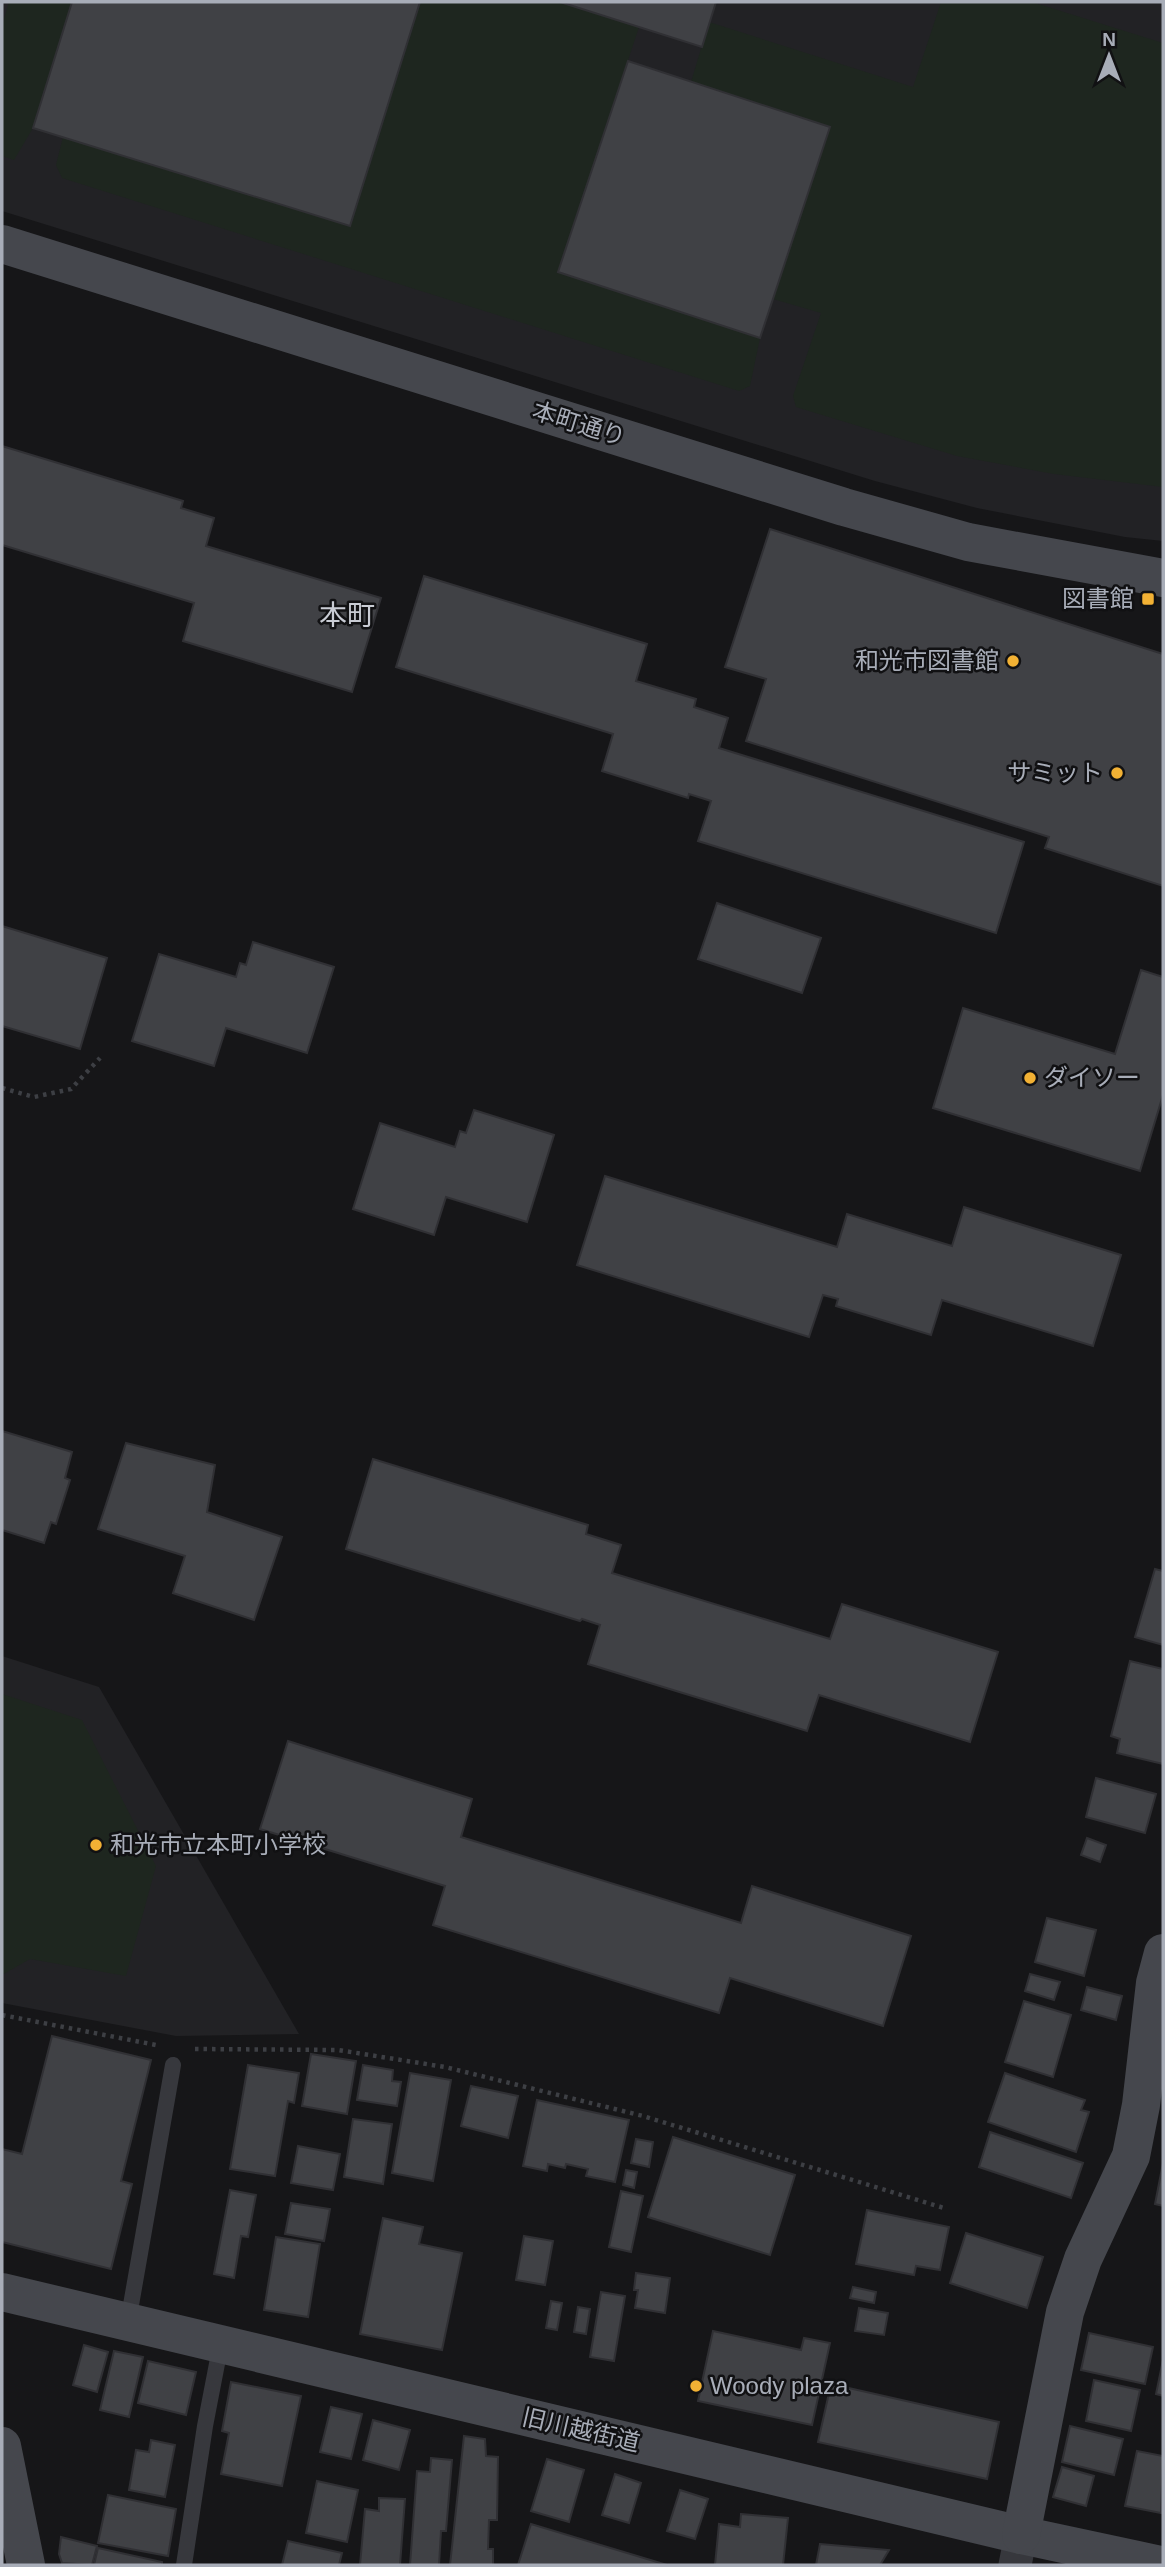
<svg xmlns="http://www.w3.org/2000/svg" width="1165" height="2567" font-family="Arial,'Noto Sans JP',sans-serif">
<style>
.built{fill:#222225}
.green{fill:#1e261f}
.building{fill:#404145;stroke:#303034;stroke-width:2}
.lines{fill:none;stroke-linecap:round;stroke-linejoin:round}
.path{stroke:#3d3f44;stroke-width:4.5;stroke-dasharray:3.5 5;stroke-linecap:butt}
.lane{stroke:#37383d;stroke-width:16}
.street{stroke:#37383d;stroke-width:33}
.secondary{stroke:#45474d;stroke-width:38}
.poi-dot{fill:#f2b134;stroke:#111113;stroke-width:2.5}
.labels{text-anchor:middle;stroke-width:5;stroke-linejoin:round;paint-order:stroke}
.street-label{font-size:24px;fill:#a8adb8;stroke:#111113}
.poi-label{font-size:24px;fill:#a8adb8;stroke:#111113;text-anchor:end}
.quarter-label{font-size:28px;fill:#c9ccd4;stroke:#111113}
</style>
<rect width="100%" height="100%" fill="#161618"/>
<g class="built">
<path d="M2,2h1161v539l-38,-4 -148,-29 -102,-27 -873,-270z"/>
<path d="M2,1656l97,31 200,347 -123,2 -174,-33z"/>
</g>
<g class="green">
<path d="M9,2h63l-39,126 -19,32 -12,-4v-130z"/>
<path d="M420,2h140l79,25 -81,245 202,66 -10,48 -11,5 -677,-213 -6,-13 7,-28 286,89z"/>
<path d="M941,2h91l131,41v444l-109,-13 -97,-18 -161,-49 -3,-11 28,-83 -48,-14 -82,-217 18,-60 204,65z"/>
<path d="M2,1694l80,26 74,146 -30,110 -96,-17 -28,16z"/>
</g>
<g class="building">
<path d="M72,2h348l-70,224 -317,-98z"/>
<path d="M560,2h156l-14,45z"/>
<path d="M628,61l202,66 -70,211 -202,-66z"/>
<path d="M2,446l181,55 -2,7 33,10 -8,28 175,52 -29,94 -169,-51 11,-38 -192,-58z"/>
<path d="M770,529l393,125v232l-118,-38 4,-11 -303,-96 20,-62 -41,-12z"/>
<path d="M424,576l223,68 -11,37 60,18 -2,8 34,11 -9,30 305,94 -28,91 -298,-92 13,-40 -22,-7 -1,4 -86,-27 11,-37 -217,-67z"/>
<path d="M717,903l104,35 -19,55 -104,-34z"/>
<path d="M2,926l105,32 -27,91 -78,-23z"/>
<path d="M253,942l81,25 -27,86 -81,-25 -12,38 -82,-25 27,-87 77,23 4,-14 6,2z"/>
<path d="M1141,970l22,7v118l-23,76 -207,-63 30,-100 152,46z"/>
<path d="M474,1110l80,25 -27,87 -81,-25 -12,38 -81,-26 27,-86 75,24 5,-16 6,2z"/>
<path d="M605,1176l232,71 10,-33 105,32 12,-39 157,48 -28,91 -151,-46 -11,35 -95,-29 2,-7 -15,-4 -14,42 -232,-72z"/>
<path d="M2,1431l70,21 -7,26 5,2 -14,44 -5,-2 -7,21 -42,-13z"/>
<path d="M126,1443l89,22 -8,47 75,25 -28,83 -81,-27 12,-37 -87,-27z"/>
<path d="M373,1459l215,66 -2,9 35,11 -9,28 218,66 12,-35 156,48 -28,90 -151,-47 -12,36 -219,-67 12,-39 -18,-6 -2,2 -234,-72z"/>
<path d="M1155,1569l8,2v74l-28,-8z"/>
<path d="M1130,1661l33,8v95l-46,-11 3,-14 -9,-3z"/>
<path d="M288,1741l184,58 -11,38 280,86 11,-37 159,50 -28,90 -153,-48 -11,35 -286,-88 12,-39 -185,-57z"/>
<path d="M1096,1778l60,16 -11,39 -59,-16z"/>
<path d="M1087,1838l19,7 -6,17 -19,-7z"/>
<path d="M1047,1918l49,12 -12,46 -49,-14z"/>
<path d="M1030,1974l30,8 -6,18 -29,-9z"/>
<path d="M1087,1987l35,9 -6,24 -35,-10z"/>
<path d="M1024,2001l47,14 -18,62 -48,-15z"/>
<path d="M52,2036l99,24 -30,121 11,3 -21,85 -109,-27v-93l20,5z"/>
<path d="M311,2054l45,7 -9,53 -45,-8z"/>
<path d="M248,2065l51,8 -5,30 -6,-2 -13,75 -45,-7z"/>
<path d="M363,2065l30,5 -1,11 9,1 -4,24 -40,-6z"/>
<path d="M410,2073l41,7 -18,101 -41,-8z"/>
<path d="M1005,2073l80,27 -4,10 8,2 -13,40 -88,-30z"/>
<path d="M471,2086l47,10 -10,42 -47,-12z"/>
<path d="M537,2100l92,20 -14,62 -29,-6 2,-7 -22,-5 -1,4 -17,-4 -1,7 -24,-5z"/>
<path d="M353,2119l39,5 -9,60 -39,-7z"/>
<path d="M990,2132l93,31 -12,35 -92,-31z"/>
<path d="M673,2137l122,38 -25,80 -122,-38z"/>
<path d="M636,2139l17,3 -4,25 -18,-4z"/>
<path d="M298,2146l42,8 -7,36 -42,-7z"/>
<path d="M1163,2163v43l-8,-2z"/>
<path d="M626,2170l11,2 -3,16 -11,-3z"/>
<path d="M230,2190l26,5 -8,42 -7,-1 -7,42 -20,-4z"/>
<path d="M621,2191l22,5 -12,56 -22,-5z"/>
<path d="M291,2203l39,6 -6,32 -39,-7z"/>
<path d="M867,2210l82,17 -9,43 -24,-4 -2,9 -58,-11z"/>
<path d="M383,2218l40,9 -4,17 43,9 -20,97 -82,-16z"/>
<path d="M966,2233l77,24 -16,51 -77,-25z"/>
<path d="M524,2236l29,5 -8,44 -29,-5z"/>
<path d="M276,2237l44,7 -12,73 -44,-7z"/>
<path d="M636,2273l34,5 -5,35 -30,-5 3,-18h-4z"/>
<path d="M853,2287l23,5 -2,11 -24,-5z"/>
<path d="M601,2292l24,4 -11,65 -24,-4z"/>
<path d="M551,2301l11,2 -5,27 -11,-2z"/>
<path d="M578,2307l12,2 -4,25 -12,-2z"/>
<path d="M859,2308l29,5 -4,22 -29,-4z"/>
<path d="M713,2331l88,19 3,-12 26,5 -18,82 -114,-24z"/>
<path d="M1089,2333l64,14 -8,37 -64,-14z"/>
<path d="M84,2345l24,7 -11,40 -24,-7z"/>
<path d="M114,2351l29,6 -14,60 -29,-7z"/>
<path d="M1163,2360v36l-7,-2z"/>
<path d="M148,2361l48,11 -10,43 -48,-12z"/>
<path d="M1094,2380l46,10 -9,41 -45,-10z"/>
<path d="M231,2382l70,14 -19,90 -61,-12 8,-41 -7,-2z"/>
<path d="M831,2384l168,38 -12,57 -169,-37z"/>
<path d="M331,2407l31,7 -11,45 -31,-7z"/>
<path d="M373,2420l37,10 -11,40 -36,-10z"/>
<path d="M1070,2426l53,13 -9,36 -52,-13z"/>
<path d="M464,2436l21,3 1,17 12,1 -1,63h-8l-1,29h5v16h-43z"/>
<path d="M151,2440l24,5 -10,52 -36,-7 7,-40 13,2z"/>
<path d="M1137,2451l26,5 -2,57 -36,-7z"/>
<path d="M431,2458l21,2 -6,71h-5l-2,34h-29l7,-94 13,1z"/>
<path d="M547,2459l37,11 -15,52 -38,-11z"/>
<path d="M1062,2467l32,9 -8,30 -33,-9z"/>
<path d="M615,2474l26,9 -12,40 -27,-8z"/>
<path d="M317,2481l41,9 -11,52 -41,-9z"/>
<path d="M680,2490l28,9 -13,40 -28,-8z"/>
<path d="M108,2495l68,14 -8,47 -70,-13z"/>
<path d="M379,2498l26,1 -5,66h-40l5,-56 14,2z"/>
<path d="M741,2514l47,4 -5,47h-68l4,-41 21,3z"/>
<path d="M531,2524l136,41h-149z"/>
<path d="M61,2537l36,9 -5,19 -30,-2 -3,-9z"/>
<path d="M288,2541l54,12 -3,12h-57z"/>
<path d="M820,2544l69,6 -9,15h-64z"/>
<path d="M98,2548l64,14v3h-68z"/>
</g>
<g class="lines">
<g class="path">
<path d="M2,1088l32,9 37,-8 29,-31"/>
<path d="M2,2015l154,30"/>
<path d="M195,2049l143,1 107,17 198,49 301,92"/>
</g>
<g class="lane">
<path d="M128,2322l45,-257"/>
<path d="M184,2565l21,-139 16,-83"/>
</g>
<path class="street" d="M1015,2565l6,-30"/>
<g class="secondary">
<path d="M2,244l842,263 124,35 195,36"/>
<path d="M2,2292l1019,243 140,30"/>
<path d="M2,2446l24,119"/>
<path d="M1021,2535l44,-223 18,-53 48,-103 10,-51 14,-122 8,-30"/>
</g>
</g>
<g class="poi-dot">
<rect x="1141" y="592" width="14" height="14" rx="3.5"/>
<circle cx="1013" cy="661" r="7"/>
<circle cx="1117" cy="773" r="7"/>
<circle cx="1030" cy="1078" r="7"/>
<circle cx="96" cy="1845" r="7"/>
<circle cx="696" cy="2386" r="7"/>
</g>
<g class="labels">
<g class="street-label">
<text transform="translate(579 424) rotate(17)" y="8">本町通り</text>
<text transform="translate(581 2430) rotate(13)" y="8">旧川越街道</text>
</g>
<g class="poi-label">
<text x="1134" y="607">図書館</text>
<text x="999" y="669">和光市図書館</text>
<text x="1103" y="781">サミット</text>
<text x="1044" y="1086" text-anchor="start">ダイソー</text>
<text x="110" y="1853" text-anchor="start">和光市立本町小学校</text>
<text x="710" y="2394" text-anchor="start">Woody plaza</text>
</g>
<g class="quarter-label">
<text x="347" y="625">本町</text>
</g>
</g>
<rect width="1165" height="2567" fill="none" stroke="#a8adb8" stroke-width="7"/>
<g transform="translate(1109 56)" stroke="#111113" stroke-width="5" paint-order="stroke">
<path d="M0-5L12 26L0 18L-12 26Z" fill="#a8adb8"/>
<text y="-10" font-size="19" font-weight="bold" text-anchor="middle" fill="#a8adb8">N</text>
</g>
</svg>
